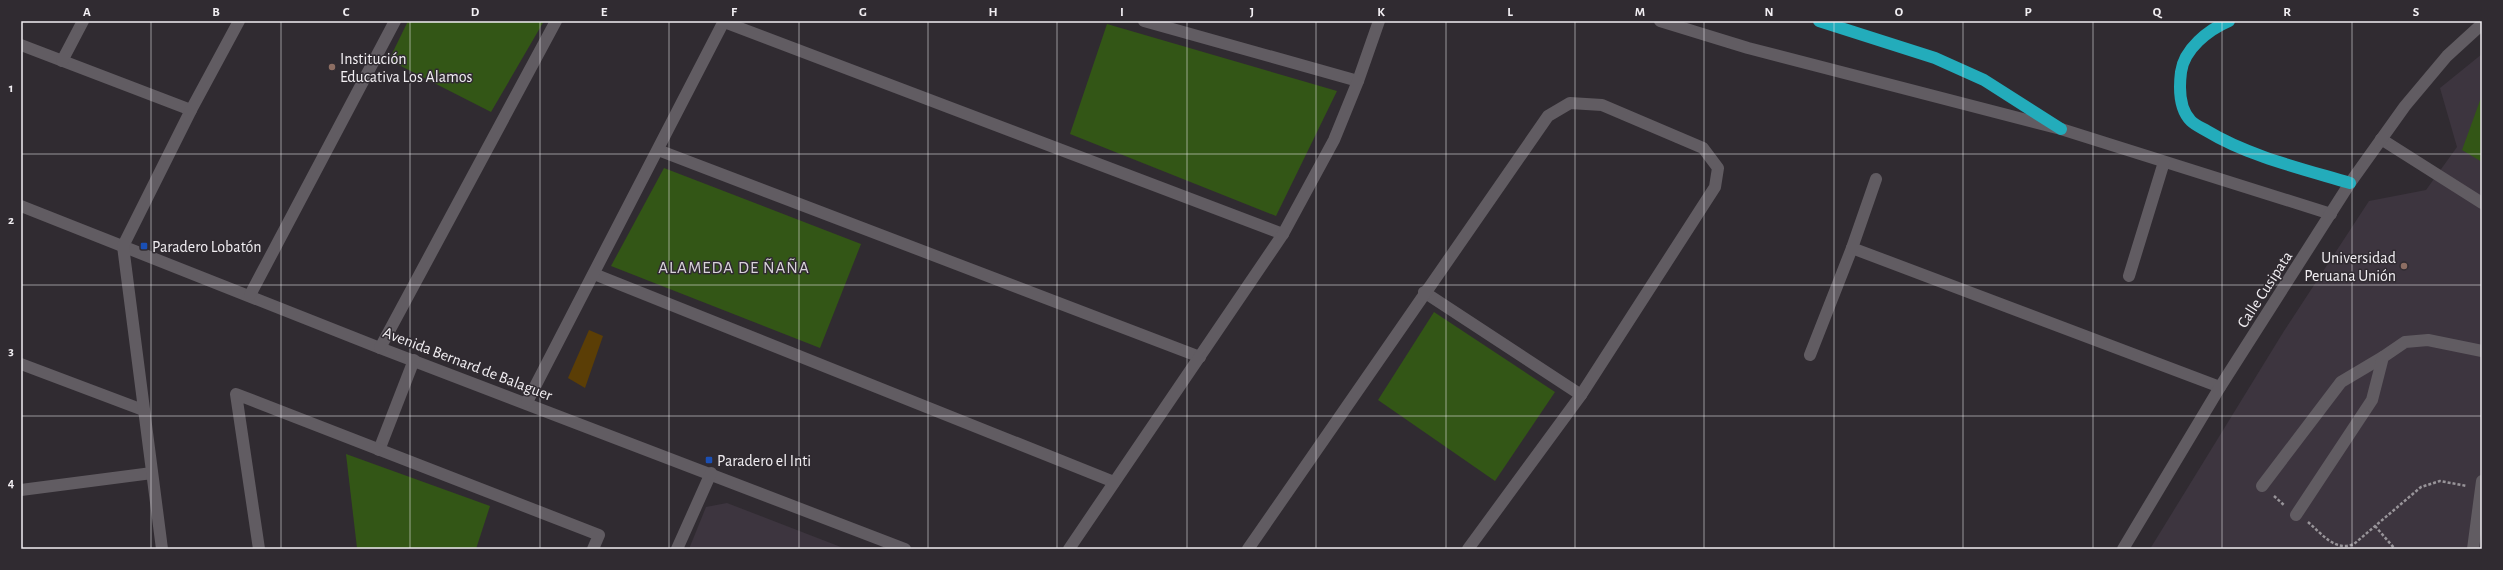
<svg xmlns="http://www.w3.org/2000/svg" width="2503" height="570" font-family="'Alegreya Sans',sans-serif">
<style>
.built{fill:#3d353f}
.green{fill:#335616}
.building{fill:#5b3e06}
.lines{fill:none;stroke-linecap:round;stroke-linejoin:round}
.path{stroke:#989499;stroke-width:2.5;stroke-dasharray:3 2;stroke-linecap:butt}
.minor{stroke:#615c62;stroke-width:12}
.highway{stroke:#23acbb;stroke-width:12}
.grid{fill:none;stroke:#f1eef2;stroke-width:1;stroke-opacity:0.55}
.education-dot{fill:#8d6e63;stroke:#302b31;stroke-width:1.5}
.transit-dot{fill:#1a4fb4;stroke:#302b31;stroke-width:1.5}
.labels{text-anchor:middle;stroke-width:3;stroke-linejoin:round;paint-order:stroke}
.poi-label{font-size:16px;fill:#f1eef2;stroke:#302b31;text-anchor:start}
.street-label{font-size:16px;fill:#f1eef2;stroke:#302b31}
.neighbourhood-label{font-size:17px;letter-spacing:1px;fill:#d8d2da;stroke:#302b31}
.neatline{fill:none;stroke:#f1eef2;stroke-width:1.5}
.grid-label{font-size:13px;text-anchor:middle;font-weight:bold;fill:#f1eef2}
</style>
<rect width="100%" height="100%" fill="#302b31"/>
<g class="built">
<path d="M2482,54v495h-332l134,-218 85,-130 57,-11 31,-43 -17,-59z"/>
<path d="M727,503l119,46h-157l17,-42z"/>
</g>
<g class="green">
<path d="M408,21h136l-53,91 -102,-52z"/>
<path d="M1107,24l230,67 -61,125 -206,-82z"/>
<path d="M2482,95v67l-20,-12z"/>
<path d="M664,168l197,76 -41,104 -209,-82z"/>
<path d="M1434,312l121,80 -60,89 -117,-81z"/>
<path d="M346,454l144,52 -14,43 -119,-1z"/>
</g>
<path class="building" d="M589,330l14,6 -18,52 -17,-10z"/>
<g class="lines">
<g class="path">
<path d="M2274,496l11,10"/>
<path d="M2308,522c14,12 27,30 46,22l67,-57 19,-6 27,5"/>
<path d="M2375,526l20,23"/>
</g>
<g class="minor">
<path d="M1144,21l214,60"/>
<path d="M1660,21l88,27 313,81 270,85"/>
<path d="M724,22l559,212"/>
<path d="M21,45l170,65"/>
<path d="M62,61l21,-40"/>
<path d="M2381,139l101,64"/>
<path d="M658,150l542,207"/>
<path d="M21,206l359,142 525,201"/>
<path d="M1852,248l368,139"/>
<path d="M594,274l520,208"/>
<path d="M2129,276l35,-114"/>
<path d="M1424,292l157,103"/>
<path d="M250,295l145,-274"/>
<path d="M380,348l176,-327"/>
<path d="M1810,355l42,-107 24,-69"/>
<path d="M21,364l122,46"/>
<path d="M527,402l197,-381"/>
<path d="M379,450l35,-90"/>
<path d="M2262,486l79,-104 42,-25"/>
<path d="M21,490l131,-17"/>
<path d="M2296,515l76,-115 11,-43 22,-15 23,-2 54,11"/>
<path d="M162,549l-39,-303 68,-136 48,-89"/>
<path d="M259,549l-23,-155 363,141 -6,14"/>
<path d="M677,549l34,-76"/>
<path d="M1069,549l214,-315 51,-94 24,-59 21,-60"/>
<path d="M1248,549l300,-433 22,-13 32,2 101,43 15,20 -3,19 -134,208 -113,154"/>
<path d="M2123,549l97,-162 130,-204 55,-77 42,-50 35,-32"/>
<path d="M2473,549l9,-68"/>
</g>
<g class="highway">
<path d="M1819,21l116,37 49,22 77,49"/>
<path d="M2229,21c-21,9 -45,28 -48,51 -2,16 -2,37 10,49 4,4 11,7 16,10 41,25 96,38 143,52"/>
</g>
</g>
<path class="grid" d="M151,21v528M281,21v528M410,21v528M540,21v528M669,21v528M799,21v528M928,21v528M1057,21v528M1187,21v528M1316,21v528M1446,21v528M1575,21v528M1704,21v528M1834,21v528M1963,21v528M2093,21v528M2222,21v528M2352,21v528M21,154h2461M21,285h2461M21,416h2461"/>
<g class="education-dot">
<circle cx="332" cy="67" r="4"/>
<circle cx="2404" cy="266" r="4"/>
</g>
<g class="transit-dot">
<rect x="140" y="242" width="8" height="8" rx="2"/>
<rect x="705" y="456" width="8" height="8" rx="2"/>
</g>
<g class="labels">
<g class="poi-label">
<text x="340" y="64">Institución<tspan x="340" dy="18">Educativa Los Alamos</tspan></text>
<text x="152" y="252">Paradero Lobatón</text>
<text x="2396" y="263" text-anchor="end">Universidad<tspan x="2396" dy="18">Peruana Unión</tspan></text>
<text x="717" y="466">Paradero el Inti</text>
</g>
<g class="street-label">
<text transform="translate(2264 289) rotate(-57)" y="6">Calle Cusipata</text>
<text transform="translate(468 363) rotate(21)" y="6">Avenida Bernard de Balaguer</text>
</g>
<g class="neighbourhood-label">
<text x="734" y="273">ALAMEDA DE ÑAÑA</text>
</g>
</g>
<rect width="2503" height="570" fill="none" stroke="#302b31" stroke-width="44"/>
<rect x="22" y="22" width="2459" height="526" class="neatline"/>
<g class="grid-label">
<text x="87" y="16">A</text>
<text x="216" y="16">B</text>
<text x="346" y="16">C</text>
<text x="475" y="16">D</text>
<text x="604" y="16">E</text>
<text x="734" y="16">F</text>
<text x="863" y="16">G</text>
<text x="993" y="16">H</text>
<text x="1122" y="16">I</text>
<text x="1252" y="16">J</text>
<text x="1381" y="16">K</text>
<text x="1510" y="16">L</text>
<text x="1640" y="16">M</text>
<text x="1769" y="16">N</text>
<text x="1899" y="16">O</text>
<text x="2028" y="16">P</text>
<text x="2157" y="16">Q</text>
<text x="2287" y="16">R</text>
<text x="2416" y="16">S</text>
<text x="11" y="92">1</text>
<text x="11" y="224">2</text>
<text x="11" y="355">3</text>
<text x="11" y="487">4</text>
</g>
</svg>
